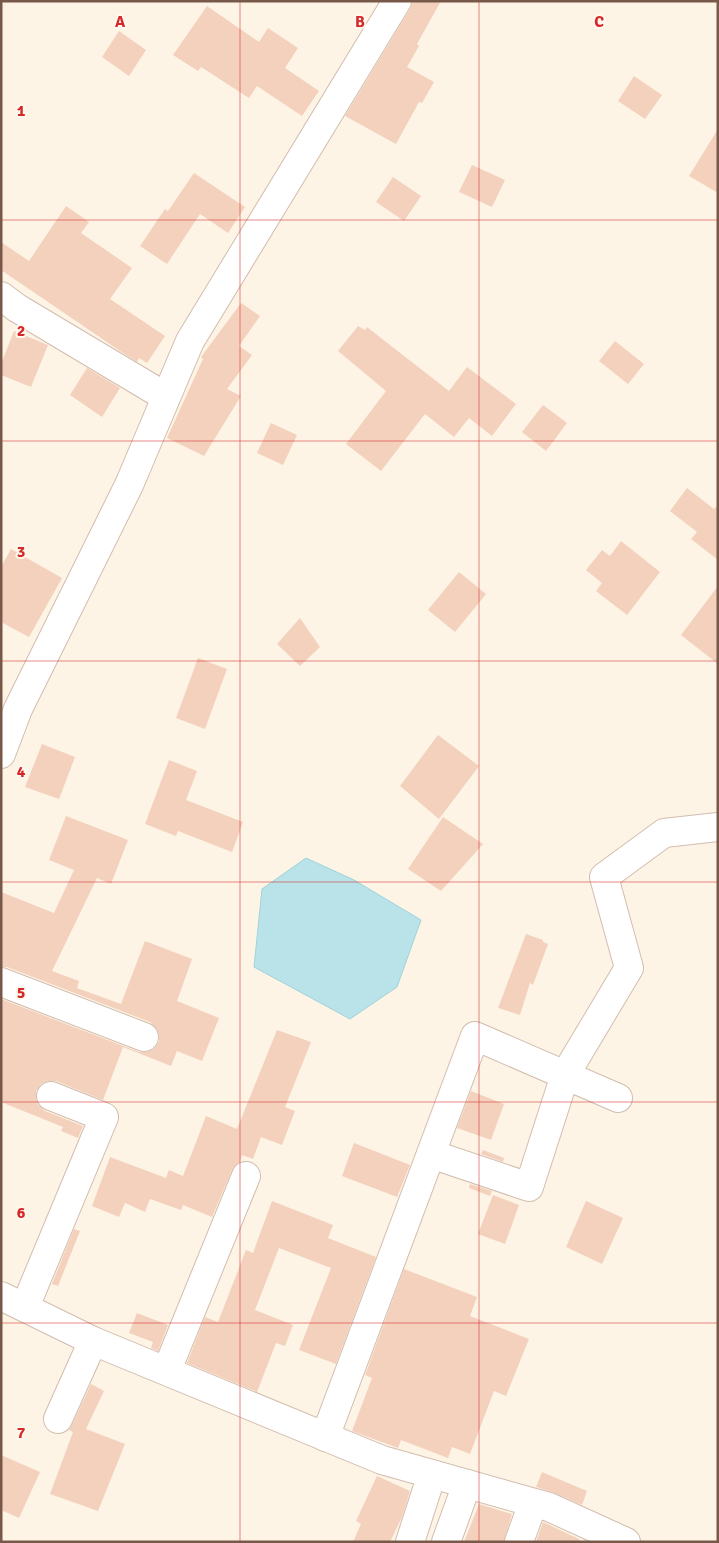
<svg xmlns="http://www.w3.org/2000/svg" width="719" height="1543" font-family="Signika,sans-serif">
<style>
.water{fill:#b9e3e8;stroke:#9fd3da}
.building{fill:#f4d1bd}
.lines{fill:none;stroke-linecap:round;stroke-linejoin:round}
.street-casing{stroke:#d2bdae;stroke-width:30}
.street{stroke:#fff;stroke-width:28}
.grid{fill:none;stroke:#d62828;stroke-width:1;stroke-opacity:0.55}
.grid-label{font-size:16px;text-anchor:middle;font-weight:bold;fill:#d62828;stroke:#fff8ee;stroke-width:4;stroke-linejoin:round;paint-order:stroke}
</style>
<rect width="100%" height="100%" fill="#fdf4e6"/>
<path class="water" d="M306,858l48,22 67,40 -24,67 -47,32 -96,-52 8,-78z"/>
<g class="building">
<path d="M413,1h28l-24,43 2,2 -12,21 27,15 -12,21 -3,-1 -23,42 -51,-28 65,-107z"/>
<path d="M207,6l52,36 9,-14 30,20 -13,20 34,23 -17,25 -45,-30 -8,12 -48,-31 -3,4 -25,-16z"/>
<path d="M119,31l27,19 -17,26 -27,-19z"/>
<path d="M634,76l28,19 -17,24 -27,-18z"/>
<path d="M718,129v64l-29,-17z"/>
<path d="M472,165l33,15 -13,27 -33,-15z"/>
<path d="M194,173l51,34 -17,26 -28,-19 -33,50 -27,-18 25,-37 3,2z"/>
<path d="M393,177l28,19 -17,25 -28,-19z"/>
<path d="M66,206l23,16 -8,11 51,35 -22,31 55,37 -18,27 -8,-5 -2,4 -17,-11 -119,-81v-28l28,19z"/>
<path d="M241,303l19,13 -21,30 13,9 -25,34 14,7 -37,60 -37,-18 36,-79 -2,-2z"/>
<path d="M358,326l7,4 2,-3 82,64 18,-24 49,37 -24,32 -23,-18 -15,19 -29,-23 -44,57 -35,-27 40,-53 -48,-40z"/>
<path d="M14,331l34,14 -17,42 -30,-12v-11z"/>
<path d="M615,341l29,23 -16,20 -29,-23z"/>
<path d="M87,368l33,20 -18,29 -32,-22z"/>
<path d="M543,405l24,18 -21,28 -24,-19z"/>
<path d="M271,423l26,12 -14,30 -26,-12z"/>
<path d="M687,488l27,21 4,-4v55l-27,-21 6,-7 -27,-21z"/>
<path d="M621,541l39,31 -33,43 -31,-24 6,-8 -16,-13 16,-20 8,6z"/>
<path d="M11,549l51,29 -33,59 -28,-15v-55z"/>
<path d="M459,572l27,22 -31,38 -27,-22z"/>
<path d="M718,586v78l-37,-29z"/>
<path d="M300,618l20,29 -20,19 -23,-22z"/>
<path d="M198,658l29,11 -22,60 -29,-11z"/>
<path d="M438,735l41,31 -40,53 -39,-33z"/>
<path d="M42,744l33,13 -16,42 -34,-12z"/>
<path d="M169,760l28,11 -11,29 57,22 -11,30 -54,-21 -2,5 -31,-12z"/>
<path d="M66,816l62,24 -17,44 -14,-6 -45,93 27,10 -2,7 44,16 24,-63 47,18 -15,42 42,17 -17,43 -25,-10 -6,15 -48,-19 -20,53 -47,-19h-8l-7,3 -5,7v8l2,6 7,6 38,15 -5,12 -17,-7 2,-4 -62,-25v-103l138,53h8l7,-3 5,-7v-7l-3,-7 -6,-6 -143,-55h-6v-75l53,21 20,-43 -25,-10z"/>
<path d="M443,817l40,27 -42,47 -33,-22z"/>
<path d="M526,934l17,6v2l5,2 -15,41 -3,-2 -10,32 -22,-7z"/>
<path d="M277,1030l34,12 -26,65 10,4 -13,34 -21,-8 -8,22 -11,-4 -2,7 -8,8 -20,47 -29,-12 -2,5 -31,-11 -5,13 -20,-9 -6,14 -27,-11 18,-49 56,21 3,-8 14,6 23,-60 31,13z"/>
<path d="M471,1091l33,13 -13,36 -34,-12z"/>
<path d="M354,1143l56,22 -13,32 -55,-21z"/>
<path d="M483,1150l21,8 -1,4 -22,-8z"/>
<path d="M470,1184l22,7 -2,5 -21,-8z"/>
<path d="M493,1195l26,10 -14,39 -27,-10z"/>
<path d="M272,1201l61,24 -5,13 48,19 -40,107 -37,-14 32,-82 -52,-20 -24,62 38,15 -8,21 -9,-3 -19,49 -70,-29 18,-46 13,5 28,-72 7,3z"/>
<path d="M586,1201l37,17 -21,46 -36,-17z"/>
<path d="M74,1229l6,2 -22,55 -6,-2z"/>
<path d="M404,1269l73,28 -7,19 59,23 -23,57 -12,-5 -24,63 -18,-7 -4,11 -47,-18 -3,8 -46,-17 20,-53 -7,-3z"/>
<path d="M137,1313l31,12 -10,26 -7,-3 2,-6 -24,-9z"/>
<path d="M91,1384l13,7 -18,38 39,15 -27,67 -48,-17 23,-62 -4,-2 3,-5z"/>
<path d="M1,1455l39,17 -21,46 -18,-8z"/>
<path d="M542,1472l45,19 -5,14 -27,-12 -19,-6z"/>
<path d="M377,1476l33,15 -8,26 -12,25h-37l8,-18 -5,-3z"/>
<path d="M479,1504l33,10 -8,28h-40z"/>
<path d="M543,1522l36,17v3h-43z"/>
</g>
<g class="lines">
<defs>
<g id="street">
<path d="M1,296l16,12 149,89"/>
<path d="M1,754l17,-45 111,-224 61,-144 207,-340"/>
<path d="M1,982l143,55"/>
<path d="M431,1154l98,33 36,-112 64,-107 -25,-91 60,-44 54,-6"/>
<path d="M1,1296l92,45 289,119 167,47 77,35"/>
<path d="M25,1307l79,-190 -53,-21"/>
<path d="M167,1370l79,-194"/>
<path d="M58,1419l35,-78"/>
<path d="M325,1437l150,-401 143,62"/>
<path d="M410,1542l22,-68"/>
<path d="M446,1542l21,-58"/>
<path d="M519,1542l14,-39"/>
</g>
</defs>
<use href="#street" class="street-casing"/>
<use href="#street" class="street"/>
</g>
<path class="grid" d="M240,1v1541M479,1v1541M1,220h717M1,441h717M1,661h717M1,882h717M1,1102h717M1,1323h717"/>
<g class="grid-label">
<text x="120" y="27">A</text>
<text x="360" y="27">B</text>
<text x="599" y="27">C</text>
<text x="21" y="116">1</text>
<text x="21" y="336">2</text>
<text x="21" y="557">3</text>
<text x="21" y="777">4</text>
<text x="21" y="998">5</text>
<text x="21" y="1218">6</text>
<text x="21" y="1438">7</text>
</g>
<rect width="719" height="1543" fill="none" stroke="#785949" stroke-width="5"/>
</svg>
